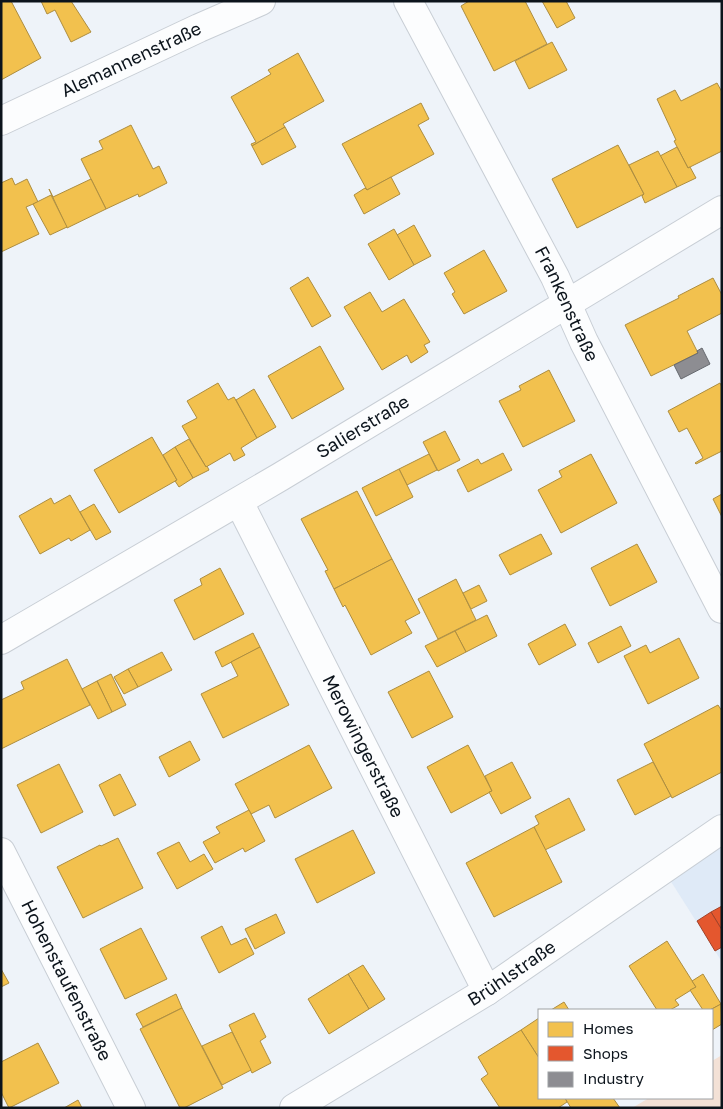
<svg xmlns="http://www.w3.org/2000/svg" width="723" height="1109" font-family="'Golos Text',sans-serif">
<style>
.built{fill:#dfeaf7}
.green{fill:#f3e1d6}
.homes{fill:#f2c14e;stroke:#ad8d3f}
.shops{fill:#e4572e;stroke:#a34329}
.industry{fill:#8d8d92;stroke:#66696f}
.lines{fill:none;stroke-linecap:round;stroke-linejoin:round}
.minor-casing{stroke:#c8ced5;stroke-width:30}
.minor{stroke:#fcfdfe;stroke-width:28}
.labels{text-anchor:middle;stroke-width:5;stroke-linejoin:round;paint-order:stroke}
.street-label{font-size:18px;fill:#0c141c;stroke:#fff}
</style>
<rect width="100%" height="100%" fill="#eef3f9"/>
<path class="built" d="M722,829v133l-59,-93z"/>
<path class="green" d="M722,1055v53h-90l17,-10h63v-37z"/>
<g class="homes">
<path d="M1,1h10l30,57 -40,22z"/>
<path d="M41,1h30l20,31 -20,10 -16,-32 -8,4z"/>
<path d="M469,1h56l22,43 -53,27 -33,-65z"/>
<path d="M542,1h24l9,17 -18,10z"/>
<path d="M552,42l15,28 -38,19 -14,-28z"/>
<path d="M298,53l26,48 -41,23 2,3 -33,19 -1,-2 5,-2 -25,-45 40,-23 -3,-4z"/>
<path d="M717,83l5,9v59l-34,17 -14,-27 2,-1 -19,-41 18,-9 6,11z"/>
<path d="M421,103l8,16 -11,6 16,29 -67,36 -25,-46z"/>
<path d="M131,125l22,44 6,-3 8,17 -28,14 -1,-3 -32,15 -25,-50 22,-10 -4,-8z"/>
<path d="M285,127l11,20 -34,18 -10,-19z"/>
<path d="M618,145l26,49 -67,34 -25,-49z"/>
<path d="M677,147l11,21 2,-1 6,11 -19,9 -17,-31z"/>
<path d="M658,151l19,36 -32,16 -3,-7 2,-2 -15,-29z"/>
<path d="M391,177l9,17 -36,20 -10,-19 11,-7 2,2z"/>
<path d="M12,178l3,7 12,-6 11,23 -12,5 13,27 -38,18v-69z"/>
<path d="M91,179l15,30 -39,19 -18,-39 4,8z"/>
<path d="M51,195l16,32 -17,8 -17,-31z"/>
<path d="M414,225l17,31 -17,9 -17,-30z"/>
<path d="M394,229l20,36 -25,15 -21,-36z"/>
<path d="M484,250l23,41 -43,23 -12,-20 3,-2 -11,-19z"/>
<path d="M308,277l23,39 -19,11 -22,-39z"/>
<path d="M713,278l9,17v18l-35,18 11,22 -47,23 -26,-51 54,-27 -1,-2z"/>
<path d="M370,292l12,20 22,-13 26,43 -6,3 4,7 -17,11 -4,-8 -25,15 -38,-63z"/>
<path d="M320,346l24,43 -52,30 -24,-43z"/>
<path d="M549,370l26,51 -52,26 -24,-46 22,-11 -2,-4z"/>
<path d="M218,383l10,17 6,-3 23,41 -16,10 4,7 -11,6 -4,-8 -24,14 -24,-41 15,-8 -10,-17z"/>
<path d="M720,383l2,4v64l-26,13 -1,-1 8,-5 -16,-30 -8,4 -11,-21z"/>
<path d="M254,389l22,38 -19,11 -21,-38z"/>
<path d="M445,431l15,29 -22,11 -15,-29z"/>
<path d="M152,437l25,43 -58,33 -25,-43z"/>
<path d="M189,439l17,28 1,-1 2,4 -16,8 -18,-31z"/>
<path d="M175,447l18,31 -14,9 -4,-6 2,-1 -14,-25z"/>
<path d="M503,453l9,17 -44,22 -11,-22 21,-11 3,5z"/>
<path d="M429,454l8,16 -30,15 -8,-16z"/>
<path d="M591,454l26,49 -56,30 -23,-43 24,-13 -3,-6z"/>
<path d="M399,469l14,28 -37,19 -14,-28z"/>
<path d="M357,491l35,68 -58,30 -9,-18 3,-1 -27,-51z"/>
<path d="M722,494v23l-9,-18z"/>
<path d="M70,495l20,35 -19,11 -2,-3 -29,16 -21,-38 32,-18 3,6z"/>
<path d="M94,504l17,28 -15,8 -16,-28z"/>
<path d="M541,534l11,20 -42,21 -11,-20z"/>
<path d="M637,544l20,38 -47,24 -19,-38z"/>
<path d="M392,559l28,54 -15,8 7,12 -41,22 -26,-50 -2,2 -9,-18z"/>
<path d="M220,568l24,46 -50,26 -20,-40 28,-15 -2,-6z"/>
<path d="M456,579l20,41 -38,19 -20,-40z"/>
<path d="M479,585l8,16 -16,8 -8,-16z"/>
<path d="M487,615l10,21 -31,16 -11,-21z"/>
<path d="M565,624l11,21 -37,20 -11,-21z"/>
<path d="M621,626l10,20 -33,17 -10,-20z"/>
<path d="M455,631l11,21 -29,15 -12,-21z"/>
<path d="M253,633l7,14 -38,20 -7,-15z"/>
<path d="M679,638l20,40 -51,26 -24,-48 22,-11 4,8z"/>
<path d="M260,647l29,58 -66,33 -22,-44 37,-18 -7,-14z"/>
<path d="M162,652l10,18 -34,17 -10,-18z"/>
<path d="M67,659l23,46 -89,44v-49l23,-11 -3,-7z"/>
<path d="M128,669l10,18 -14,7 -10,-17z"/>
<path d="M429,671l24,46 -41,21 -24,-46z"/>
<path d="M111,674l15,31 -14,7 -15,-31z"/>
<path d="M97,681l15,31 -14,7 -16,-30z"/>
<path d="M718,705l4,6v61l-50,26 -28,-54z"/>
<path d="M190,741l10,19 -31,17 -10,-20z"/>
<path d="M309,745l23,43 -57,30 -6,-13 -18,9 -16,-30z"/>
<path d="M468,745l24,46 -41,22 -24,-46z"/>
<path d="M512,762l19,36 -30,16 -12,-22 3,-1 -7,-15z"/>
<path d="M653,762l18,34 -36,19 -18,-35z"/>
<path d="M59,764l24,48 -42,21 -24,-48z"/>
<path d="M120,774l16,31 -22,11 -15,-31z"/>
<path d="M569,798l16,32 -40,20 -11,-23 5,-3 -4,-8z"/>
<path d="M249,810l16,31 -20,11 -2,-4 -28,15 -12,-21 17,-9 -4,-6z"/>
<path d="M534,827l28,55 -68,35 -28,-54z"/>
<path d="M353,830l22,43 -58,30 -22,-44z"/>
<path d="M118,838l25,50 -60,30 -26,-51 43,-22 1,1z"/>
<path d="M179,842l11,20 14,-8 9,15 -36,20 -20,-36z"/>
<path d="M276,914l9,19 -30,16 -10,-20z"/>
<path d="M222,926l9,19 15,-7 8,16 -35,19 -18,-36z"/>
<path d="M141,928l26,51 -42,20 -25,-50z"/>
<path d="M667,941l29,46 -21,13 4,5 -9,5h-13l-28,-44z"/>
<path d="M363,965l22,34 -16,10 -21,-35z"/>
<path d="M1,969l8,14 -8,4z"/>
<path d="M348,974l21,35 -40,25 -21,-35z"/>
<path d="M703,974l18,30 -11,6h-7l-13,-20 6,-3 -4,-6z"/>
<path d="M176,994l6,14 -39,19 -7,-13z"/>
<path d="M564,1002l5,8h-18z"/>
<path d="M721,1004l1,20 -10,6v-20h-2z"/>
<path d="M182,1008l41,80 -39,20h-4l-40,-79z"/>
<path d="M254,1013l12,24 -6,4 11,22 -19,10 -23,-48z"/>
<path d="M539,1018v40l-18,-28z"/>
<path d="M521,1030l18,28v40h26l2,4 -9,6h-58l-19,-29 7,-5 -10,-17z"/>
<path d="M232,1032l19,38 -29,15 -20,-39z"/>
<path d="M38,1043l21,40 -50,25 -8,-16v-30z"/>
<path d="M565,1098h48l7,10h-49z"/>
<path d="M78,1100l4,8h-18z"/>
</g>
<g class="shops">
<path d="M722,906v24l-11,-18z"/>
<path d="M711,912l11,18v17l-7,4 -18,-30z"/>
</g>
<path class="industry" d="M702,348l8,16 -29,15 -7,-14 24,-12 -1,-2z"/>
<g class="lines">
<defs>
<g id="minor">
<path id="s1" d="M408,1l147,276 29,65 138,267"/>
<path id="s2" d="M1,121l198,-93 62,-27"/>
<path id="s3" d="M239,502l248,489"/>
<path id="s4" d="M1,640l279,-163 442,-267"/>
<path id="s5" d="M1,852l130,256"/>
<path id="s6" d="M294,1108l193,-117 235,-162"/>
</g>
</defs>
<use href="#minor" class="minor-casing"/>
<use href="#minor" class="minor"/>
</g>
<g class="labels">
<g class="street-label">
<text dy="6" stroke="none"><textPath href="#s2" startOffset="144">Alemannenstraße</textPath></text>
<text dy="6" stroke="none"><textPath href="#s1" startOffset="342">Frankenstraße</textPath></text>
<text dy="6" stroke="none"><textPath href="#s4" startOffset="420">Salierstraße</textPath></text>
<text dy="6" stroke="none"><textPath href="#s3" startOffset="274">Merowingerstraße</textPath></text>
<text dy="6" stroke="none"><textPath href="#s6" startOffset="256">Brühlstraße</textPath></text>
<text dy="6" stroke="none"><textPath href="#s5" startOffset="144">Hohenstaufenstraße</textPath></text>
</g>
</g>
<rect width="723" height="1109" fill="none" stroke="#0c141c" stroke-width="5"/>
<rect x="538" y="1009" width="175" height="90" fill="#ffffff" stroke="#9ea1a4"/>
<rect x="548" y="1022" width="25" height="15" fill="#f2c14e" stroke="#9ea1a4"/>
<text x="583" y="1034" font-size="15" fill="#0c141c">Homes</text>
<rect x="548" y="1046" width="25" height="15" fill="#e4572e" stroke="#9ea1a4"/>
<text x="583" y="1059" font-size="15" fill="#0c141c">Shops</text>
<rect x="548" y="1072" width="25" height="15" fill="#8d8d92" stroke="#9ea1a4"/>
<text x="583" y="1084" font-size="15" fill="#0c141c">Industry</text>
</svg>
